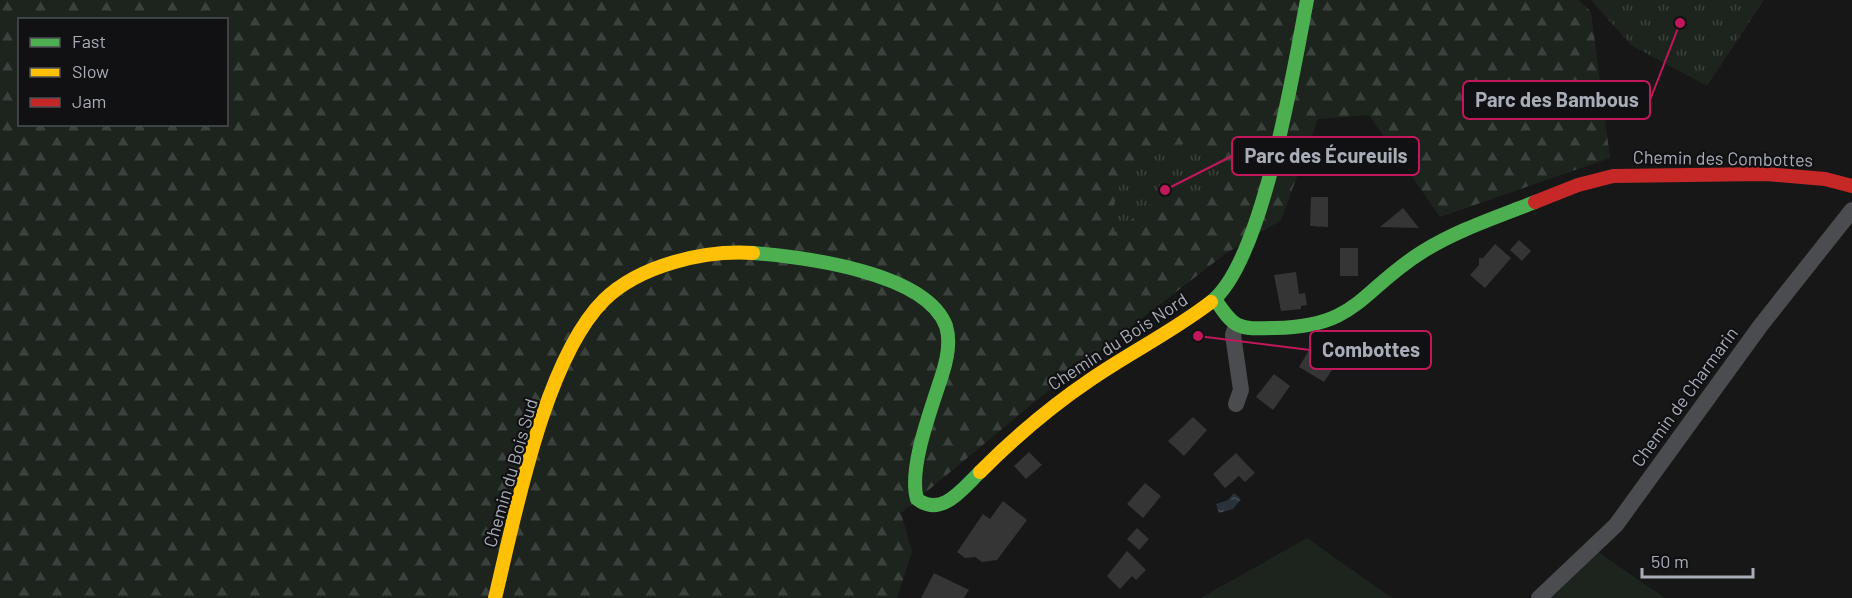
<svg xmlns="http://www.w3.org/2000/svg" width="1852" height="598" font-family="Barlow,sans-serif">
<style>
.grass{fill:#1d241e}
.forest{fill:url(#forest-firs);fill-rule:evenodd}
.park{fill:url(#park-tufts)}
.water{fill:url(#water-ripples)}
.building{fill:#353536}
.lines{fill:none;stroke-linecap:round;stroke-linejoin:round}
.street{stroke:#4b4c50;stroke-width:16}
.fast{stroke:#4caf50;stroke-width:14}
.slow{stroke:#ffc107;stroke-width:14}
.jam{stroke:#c62828;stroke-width:14}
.labels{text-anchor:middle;stroke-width:4.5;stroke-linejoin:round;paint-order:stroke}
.street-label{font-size:18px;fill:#a8adb8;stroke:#111113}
.leader{fill:none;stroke:#c2185b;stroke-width:2}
.callout-dot{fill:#c2185b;stroke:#111113;stroke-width:2}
.callout{fill:#111113;stroke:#c2185b;stroke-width:2}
.callout-label{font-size:20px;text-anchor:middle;font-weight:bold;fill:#a8adb8}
</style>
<defs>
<pattern id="forest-firs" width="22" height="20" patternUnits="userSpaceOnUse" patternTransform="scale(1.5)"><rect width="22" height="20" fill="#1d241e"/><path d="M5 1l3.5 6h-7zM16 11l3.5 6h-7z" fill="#3b413d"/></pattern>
<pattern id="park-tufts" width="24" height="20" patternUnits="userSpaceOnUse" patternTransform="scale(1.5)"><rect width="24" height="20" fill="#1d241e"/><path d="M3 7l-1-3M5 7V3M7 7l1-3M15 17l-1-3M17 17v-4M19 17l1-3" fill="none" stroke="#3b413d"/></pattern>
<pattern id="water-ripples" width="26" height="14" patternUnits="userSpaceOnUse" patternTransform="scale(1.5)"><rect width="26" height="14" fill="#2a3239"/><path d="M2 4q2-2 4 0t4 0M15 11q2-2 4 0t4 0" fill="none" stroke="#464d54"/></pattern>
</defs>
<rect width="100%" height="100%" fill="#171717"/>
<g class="grass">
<path d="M1307,538l85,60h-191l1,-1z"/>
<path d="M1598,552l67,46h-114z"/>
</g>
<path class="forest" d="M0,0h1579l12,12 19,146 -170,59 -71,-102 -51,4 -37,101 -56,34 -187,145 -137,114 11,39 -15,46h-897zM20,20h206v104h-206z"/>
<g class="park">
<path d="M1591,0h173l-57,86 -76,-41z"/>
<path d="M1186,144l30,5 11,17 -7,21c-18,7 -36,6 -54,11 -20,6 -34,23 -51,34 -8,-29 11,-76 43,-86 8,-2 19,-1 28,-2z"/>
</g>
<path class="water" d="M1234,493l7,6 -8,10 -14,4 -3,-9 12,-4z"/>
<g class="building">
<path d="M1311,197h17v30l-18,-1z"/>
<path d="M1403,208l16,20 -39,-1z"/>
<path d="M1519,240l12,11 -9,10 -12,-11z"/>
<path d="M1495,244l16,14 -26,30 -15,-13 9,-10v-7h4z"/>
<rect x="1340" y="248" width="18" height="28"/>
<path d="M1296,272l3,22 6,-1 2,12 -6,1v3l-20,2 -7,-36z"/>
<path d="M1312,345l17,9 -7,11 10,5 -8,12 -25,-15z"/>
<path d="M1274,374l16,12 -17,24 -17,-13z"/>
<path d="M1193,417l14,13 -23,26 -16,-15z"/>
<path d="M1029,452l13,13 -16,14 -12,-13z"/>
<path d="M1236,453l19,20 -10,9 -6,-6 -14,12 -12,-14z"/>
<path d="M1145,483l16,13 -18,22 -16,-14z"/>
<path d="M1003,501l24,19 -30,40 -15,2 -7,-5 -10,1 -8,-6 26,-38 7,5z"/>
<path d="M1137,528l12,11 -10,11 -12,-11z"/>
<path d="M1127,551l19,19 -10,10 -4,-4 -12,13 -13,-13z"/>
<path d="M934,573l35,17 -5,8h-43z"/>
</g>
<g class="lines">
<g class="street">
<path d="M1236,326l-3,9 8,55 -5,14"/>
<path d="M1539,598l77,-73 145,-200 91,-115"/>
</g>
<g class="fast">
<path d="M753,253c50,4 173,19 193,73 5,16 1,34 -4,49 -10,32 -34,93 -25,124 25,19 46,-11 63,-27"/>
<path d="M1215,299c20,31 24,30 60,29 83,-1 86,-38 147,-76 35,-22 75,-35 113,-50"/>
<path d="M1211,302c52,-40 83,-235 96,-302"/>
</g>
<g class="slow">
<path d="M980,472c34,-34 70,-65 110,-92 39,-27 82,-48 121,-78"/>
<path d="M495,598c20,-82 49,-238 109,-298 36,-35 100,-50 149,-47"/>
</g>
<path class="jam" d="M1535,202l43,-17 35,-9 153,-2 59,5 27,7"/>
</g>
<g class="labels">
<g class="street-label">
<text transform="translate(1723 159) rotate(1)" y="6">Chemin des Combottes</text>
<text transform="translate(1118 342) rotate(-33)" y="6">Chemin du Bois Nord</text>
<text transform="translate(1685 397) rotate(-54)" y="6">Chemin de Charmarin</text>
<text transform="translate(511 473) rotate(-74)" y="6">Chemin du Bois Sud</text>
</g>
</g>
<path class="leader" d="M1680 23L1650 100M1165 190L1232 156M1198 336L1310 350"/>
<g class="callout-dot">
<circle cx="1680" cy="23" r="6"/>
<circle cx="1165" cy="190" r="6"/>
<circle cx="1198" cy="336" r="6"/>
</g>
<g class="callout">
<rect x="1463" y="81" width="187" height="38" rx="6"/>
<rect x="1232" y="137" width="187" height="38" rx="6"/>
<rect x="1310" y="331" width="121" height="38" rx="6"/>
</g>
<g class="callout-label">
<text x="1557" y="107">Parc des Bambous</text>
<text x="1326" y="163">Parc des Écureuils</text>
<text x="1371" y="357">Combottes</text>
</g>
<rect x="18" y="18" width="210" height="108" fill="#111113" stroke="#4d4f55" stroke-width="1.5"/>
<rect x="30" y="38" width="30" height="9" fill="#4caf50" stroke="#4d4f55" stroke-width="1.5"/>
<text x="72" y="48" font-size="18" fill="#a8adb8">Fast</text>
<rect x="30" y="68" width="30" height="9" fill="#ffc107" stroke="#4d4f55" stroke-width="1.5"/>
<text x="72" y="78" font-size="18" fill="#a8adb8">Slow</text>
<rect x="30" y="98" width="30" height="9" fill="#c62828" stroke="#4d4f55" stroke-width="1.5"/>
<text x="72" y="108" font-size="18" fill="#a8adb8">Jam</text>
<path d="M1642 568v9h111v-9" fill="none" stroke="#a8adb8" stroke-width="3"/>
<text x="1651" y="568" font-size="18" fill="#a8adb8" stroke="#111113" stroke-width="4.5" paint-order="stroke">50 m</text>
</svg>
